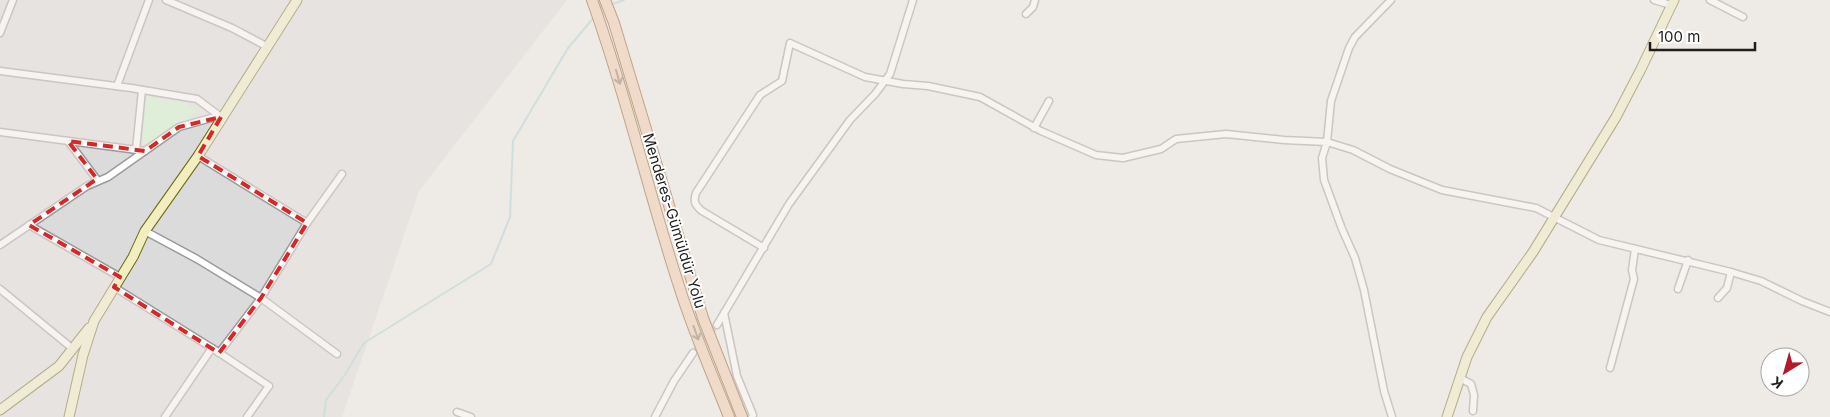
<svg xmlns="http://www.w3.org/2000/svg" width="1830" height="417" font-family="Inter,sans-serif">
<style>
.residential{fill:#dcdbdb}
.park{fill:#c9f3c7}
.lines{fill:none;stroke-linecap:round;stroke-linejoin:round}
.stream{stroke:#abd2d6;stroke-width:2}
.street-tunnel{stroke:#c4c1bd;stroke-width:6;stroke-dasharray:6 3;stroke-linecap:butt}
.street-casing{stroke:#9b9b9b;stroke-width:9}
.secondary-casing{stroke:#686712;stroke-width:11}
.primary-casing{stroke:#865112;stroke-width:12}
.street{stroke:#fff;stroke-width:6}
.secondary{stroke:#f2eebf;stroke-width:9}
.primary{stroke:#f1c8a7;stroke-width:10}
.oneway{stroke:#887362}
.marked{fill:none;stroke:#d62828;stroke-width:4;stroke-dasharray:10 6;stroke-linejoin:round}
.labels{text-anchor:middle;stroke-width:4;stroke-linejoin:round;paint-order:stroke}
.street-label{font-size:15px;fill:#1e1e1e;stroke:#fff}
</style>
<rect width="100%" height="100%" fill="#eeeae5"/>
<path class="residential" d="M0,0h567l-148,191 -77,226h-342z"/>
<path class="park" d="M146,96l40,7 12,8 -52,34 -4,-2z"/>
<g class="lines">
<g class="stream">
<path d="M610,5l14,-5"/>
<path d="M324,417l2,-17 18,-24 20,-33 127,-79 19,-47 3,-76 55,-93 27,-32"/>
</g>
<path class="street-tunnel" d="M693,353l24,-28"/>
<defs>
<g id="street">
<path d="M166,0l66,28 34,18"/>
<path d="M1391,0l-36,37 -6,11 -18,53 -4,41 26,8 37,19 52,21 94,18 63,32 132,32 30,9 41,20 28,11"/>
<path d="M1654,0l17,5"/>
<path d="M1710,0l33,17"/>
<path d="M1026,14l7,-7 2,-7"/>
<path d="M0,33l13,-33"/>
<path d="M0,71l131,17 66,11 24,18"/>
<path d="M117,86l32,-86"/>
<path d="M1034,128l15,-27"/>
<path d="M0,132l145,19"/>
<path d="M68,141l30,40"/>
<path d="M136,150l6,-60"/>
<path d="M198,156l109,67 -46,75 -42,55"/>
<path d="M307,223l35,-49"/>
<path d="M29,225l91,52"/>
<path d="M145,231l52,28 64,39 76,56"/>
<path d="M0,245l87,-59 21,-9 71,-50 32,-9 10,-1"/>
<path d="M764,248l-62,-37c-7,-6 -9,-9 -6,-18l64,-98 22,-14 8,-38 75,34 38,7 25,2 52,11 61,34 55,24 27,3 38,-9 15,-10 50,-5 58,6 43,2 -5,16 2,22 18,49 13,29 9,32 20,101 8,26"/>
<path d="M114,287l98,61 57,38 -22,31"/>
<path d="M0,289l73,60"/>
<path d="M1678,289l10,-29"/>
<path d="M1718,298l9,-10 4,-16"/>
<path d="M724,313l13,63 16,39 -1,2"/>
<path d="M717,325l72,-121 61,-84 25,-26 15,-20 23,-74"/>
<path d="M1610,368l24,-89 -2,-9 3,-21"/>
<path d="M1460,378l11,6 3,11 -1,16"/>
<path d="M457,412l14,5"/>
<path d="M165,417l47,-69"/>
<path d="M655,417l19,-36 19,-28"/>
</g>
<g id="secondary">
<path d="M0,410l59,-44 30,-38"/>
<path d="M69,417l14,-62 11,-34 39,-64 12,-26 53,-75 99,-156"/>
<path d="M1447,417l20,-60 20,-40 46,-65 83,-135 25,-48 33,-69"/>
</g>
<g id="primary">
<path d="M592,0c34,94 56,191 87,286 14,45 33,88 50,131"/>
<path d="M605,0l9,23 89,295 39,99"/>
</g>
</defs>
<use href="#street" class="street-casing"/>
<use href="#secondary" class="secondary-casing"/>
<use href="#primary" class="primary-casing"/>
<use href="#street" class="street"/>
<use href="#secondary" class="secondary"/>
<use href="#primary" class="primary"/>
</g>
<defs><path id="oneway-shaft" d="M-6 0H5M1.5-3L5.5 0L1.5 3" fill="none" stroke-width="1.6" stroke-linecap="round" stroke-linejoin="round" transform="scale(1.25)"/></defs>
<g class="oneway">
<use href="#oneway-shaft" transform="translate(618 77) rotate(74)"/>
<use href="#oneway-shaft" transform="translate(696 333) rotate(70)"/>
</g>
<path d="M0 0H1830V417H0ZM221,117l-23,39 109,67 -46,75 -42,55 -105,-66 6,-10 -91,-52 68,-46 -29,-38 77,10 34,-24z" fill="#eeeae5" fill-opacity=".55" fill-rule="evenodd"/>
<path class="marked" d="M221,117l-23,39 109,67 -46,75 -42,55 -105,-66 6,-10 -91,-52 68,-46 -29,-38 77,10 34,-24z"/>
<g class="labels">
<g class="street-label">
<text transform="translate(674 221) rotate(73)" y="5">Menderes-Gümüldür Yolu</text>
</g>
</g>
<g transform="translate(1785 372) rotate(217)"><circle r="24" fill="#ffffff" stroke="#a5a5a5"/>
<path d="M0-4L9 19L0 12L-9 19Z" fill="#b4182b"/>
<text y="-8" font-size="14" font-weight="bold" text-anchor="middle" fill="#1e1e1e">K</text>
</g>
<path d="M1650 42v8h105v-8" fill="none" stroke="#1e1e1e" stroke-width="2.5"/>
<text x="1658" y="42" font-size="15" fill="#1e1e1e" stroke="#ffffff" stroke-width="4" paint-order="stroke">100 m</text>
</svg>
